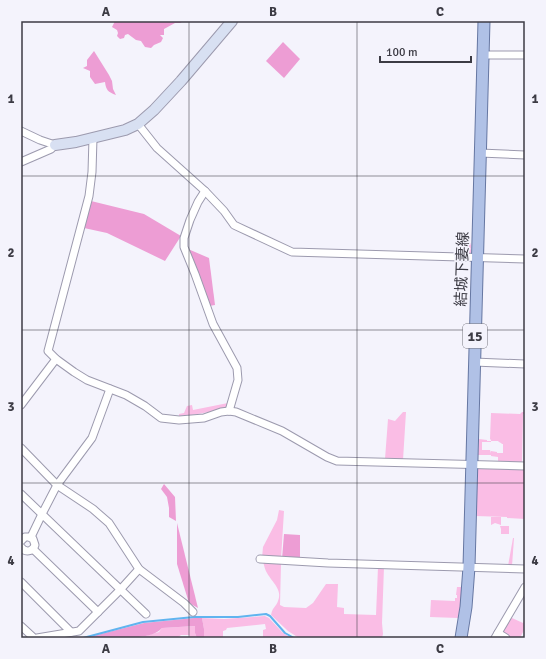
<svg xmlns="http://www.w3.org/2000/svg" width="546" height="659" font-family="Signika,'Noto Sans JP',sans-serif">
<style>
.green{fill:#fabde5}
.forest{fill:#ed9dd4}
.lines{fill:none;stroke-linecap:round;stroke-linejoin:round}
.stream{stroke:#60b4ef;stroke-width:2}
.street-casing{stroke:#9c9aae;stroke-width:9}
.secondary-casing{stroke:#9c9aae;stroke-width:12}
.primary-casing{stroke:#6677a2;stroke-width:13}
.street{stroke:#fff;stroke-width:7}
.secondary{stroke:#d8e0f2;stroke-width:10}
.primary{stroke:#b0c1e6;stroke-width:11}
.grid{fill:none;stroke:#3c3b44;stroke-width:1;stroke-opacity:0.55}
.labels{text-anchor:middle;stroke-width:3;stroke-linejoin:round;paint-order:stroke}
.shield{fill:#f4f3fc;stroke:#73727b;stroke-width:1}
.shield-label{font-size:14px;font-weight:bold;fill:#3c3b44}
.street-label{font-size:15px;fill:#3c3b44;stroke:#f4f3fc}
.neatline{fill:none;stroke:#3c3b44;stroke-width:1.5}
.grid-label{font-size:13px;text-anchor:middle;font-weight:bold;fill:#3c3b44}
</style>
<rect width="100%" height="100%" fill="#f4f3fc"/>
<g class="green">
<path d="M457,242h2v1h12v11h-3v-8h-11z"/>
<path d="M228,403v4c-16,5 -33,8 -49,9v-2l5,-1 3,-7 5,-1 1,5z"/>
<path d="M403,412h3l-3,48 -18,-1 3,-40 7,2z"/>
<path d="M522,412h3v2h-2l-1,49 -24,-1v-5l-7,-1v-1h-13l1,-16 8,1v1h4v1h-9v8h8l1,3v-2l6,1v1h6v-9h-1l-1,-1 -2,-1 -1,-1h-7v-1l-1,-1 1,-26 29,1z"/>
<path d="M477,466l48,2v51l-18,-1v-1l-32,-1z"/>
<path d="M279,510l5,1 -3,48 -19,-1 1,-11 14,-27z"/>
<path d="M491,517h10v8l-6,-2 -4,2z"/>
<path d="M500,526h9v8h-8v-5z"/>
<path d="M513,538h1l-2,28h-4z"/>
<path d="M263,561l18,3 -1,41 4,2 22,1 7,-5 13,-19h12l-1,23 7,1v6l32,1 2,-48h6l-2,56 1,11 -1,4h-83l-11,-7 -17,-16c2,-9 5,-8 7,-14 5,-11 -6,-19 -11,-28 -2,-3 -3,-8 -4,-12z"/>
<path d="M457,587h5l-1,16 -3,15 -28,-1 1,-17 24,1v-3h2v-3h-1z"/>
<path d="M265,616l4,2 13,14 9,6h-28v-8l3,-1 -1,-5 -38,4 -1,2 -3,1v7h-19v-9l-2,-11 22,1z"/>
<path d="M512,618l11,5 2,-4v9l-5,10h-11l-7,-4 8,-15z"/>
<path d="M196,626l-1,7 2,5h-6l-2,-3h-8l-4,3h-39l21,-6 3,-4z"/>
</g>
<g class="forest">
<path d="M115,21h68l-3,2h-5l-11,6v6h-4l3,3 -2,4 -7,3 -3,3 -6,-1 -4,-6 -5,-1 -8,-6 -3,1 -1,3 -4,1 -3,-3 1,-3 -1,-3 -5,-3z"/>
<path d="M283,42l17,17 -16,19 -18,-17z"/>
<path d="M94,51l15,24 3,6 1,8 3,6c-8,-3 -10,-5 -11,-13l-10,2 -5,-7v-6l-7,-3 4,-2v-6z"/>
<path d="M91,201l53,13 37,22 -16,25 -58,-28 -23,-5z"/>
<path d="M188,249l21,9 6,47 -6,1z"/>
<path d="M164,484l11,13 1,24 -7,-4v-9l-2,-11 -6,-8z"/>
<path d="M177,523l21,85 -9,-5 -12,-39z"/>
<path d="M284,534l16,1v24h-18z"/>
<path d="M194,618h8l2,11v9h-7l-2,-5v-7l-33,2c-11,14 -60,10 -77,10l59,-15z"/>
</g>
<g class="lines">
<path class="stream" d="M83,638l60,-16 51,-5h44l28,-3 4,2 15,17 9,5"/>
<defs>
<g id="street">
<path d="M484,55h41"/>
<path d="M138,124l19,24 48,43 19,20 10,14 58,27 233,7"/>
<path d="M21,131l19,9 15,5"/>
<path d="M93,138l-1,34 -3,24 -41,155 8,8 18,13 13,8 39,15 19,11 16,12 18,2 25,-2 17,-6 8,-1 7,1 46,19 45,26 10,4 188,5"/>
<path d="M480,153l45,2"/>
<path d="M21,162l30,-13 4,-4"/>
<path d="M205,191l-7,11 -8,18 -6,18v9l11,27 18,50 24,44 1,12 -9,31"/>
<path d="M474,362l51,2"/>
<path d="M21,405l35,-46"/>
<path d="M21,448l36,37 36,24 16,14 30,46 45,34 9,9"/>
<path d="M21,494l125,120"/>
<path d="M31,537l11,-23 15,-29 35,-47 18,-49"/>
<path d="M21,541l4,-4h4l4,2 2,6c-2,7 -10,8 -14,2"/>
<path d="M33,549l65,63"/>
<path d="M260,559l68,4 197,6"/>
<path d="M21,582l50,50"/>
<path d="M21,626l13,12"/>
<path d="M498,633l8,5"/>
<path d="M37,638l42,-7 41,-41 19,-21"/>
<path d="M495,638l30,-51"/>
</g>
<path id="secondary" d="M55,145l21,-3 49,-12 13,-6 16,-14 27,-29 51,-60"/>
<path id="primary" d="M461,638l5,-31 3,-40 15,-546"/>
</defs>
<use href="#street" class="street-casing"/>
<use href="#secondary" class="secondary-casing"/>
<use href="#primary" class="primary-casing"/>
<use href="#street" class="street"/>
<use href="#secondary" class="secondary"/>
<use href="#primary" class="primary"/>
</g>
<path class="grid" d="M189,21v617M357,21v617M21,176h504M21,330h504M21,483h504"/>
<g class="labels">
<rect class="shield" x="463" y="324" width="24" height="24" rx="3"/>
<g class="shield-label">
<text x="475" y="341">15</text>
</g>
<g class="street-label">
<text transform="translate(462 269) rotate(-88)" y="5">結城下妻線</text>
</g>
</g>
<rect width="546" height="659" fill="none" stroke="#f4f3fc" stroke-width="44"/>
<path d="M380 56v6h91v-6" fill="none" stroke="#3c3b44" stroke-width="2"/>
<text x="386" y="56" font-size="12" fill="#3c3b44" stroke="#f4f3fc" stroke-width="3" paint-order="stroke">100 m</text>
<rect x="22" y="22" width="502" height="615" class="neatline"/>
<g class="grid-label">
<text x="106" y="16">A</text>
<text x="273" y="16">B</text>
<text x="440" y="16">C</text>
<text x="11" y="103">1</text>
<text x="535" y="103">1</text>
<text x="11" y="257">2</text>
<text x="535" y="257">2</text>
<text x="11" y="411">3</text>
<text x="535" y="411">3</text>
<text x="11" y="565">4</text>
<text x="535" y="565">4</text>
<text x="106" y="653">A</text>
<text x="273" y="653">B</text>
<text x="440" y="653">C</text>
</g>
</svg>
